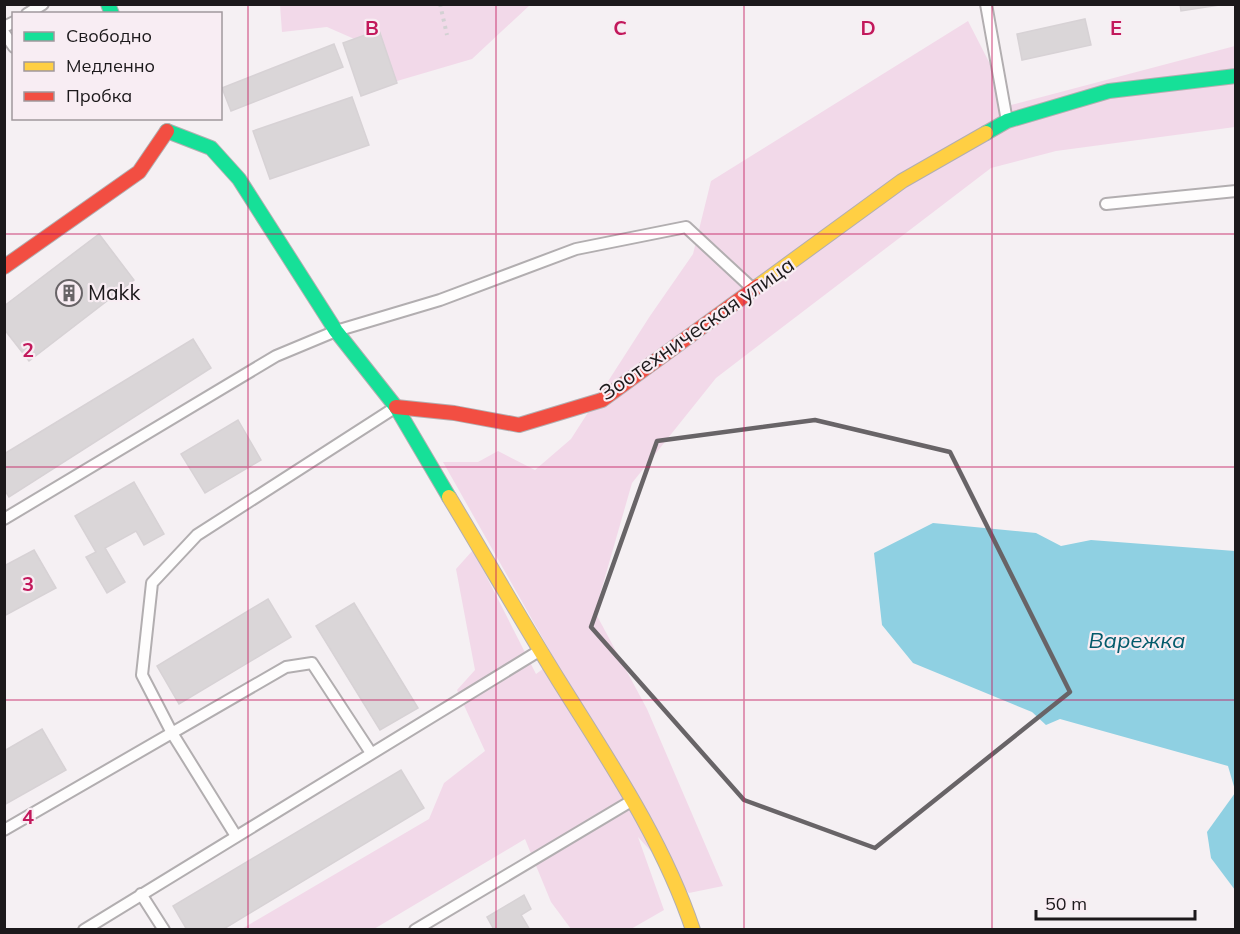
<svg xmlns="http://www.w3.org/2000/svg" width="1240" height="934" font-family="Mulish,sans-serif">
<style>
.green{fill:#f2d9e9}
.water{fill:#8fd0e2}
.building{fill:#dad6d8;stroke:#d7d2d5;stroke-width:1.5}
.lines{fill:none;stroke-linecap:round;stroke-linejoin:round}
.lane-casing{stroke:#b2aeb0;stroke-width:14}
.fast-casing{stroke:#b2aeb0;stroke-width:16}
.slow-casing{stroke:#b2aeb0;stroke-width:16}
.jam-casing{stroke:#b2aeb0;stroke-width:16}
.path{stroke:#d3d1d3;stroke-width:4;stroke-dasharray:3 4.5;stroke-linecap:butt}
.lane{stroke:#fefdfd;stroke-width:10}
.fast{stroke:#16e098;stroke-width:14}
.slow{stroke:#ffcf43;stroke-width:14}
.jam{stroke:#f24e42;stroke-width:14}
.marked{fill:none;stroke:#686467;stroke-width:4.5;stroke-linejoin:round}
.grid{fill:none;stroke:#c2185b;stroke-width:1.5;stroke-opacity:0.55}
.labels{text-anchor:middle;stroke-width:4.5;stroke-linejoin:round;paint-order:stroke}
.poi-label{font-size:21px;fill:#1c191b;stroke:#f8edf3;text-anchor:start}
.street-label{font-size:21px;fill:#1c191b;stroke:#f8edf3}
.water-label{font-size:22px;font-style:italic;fill:#035a6b;stroke:#f8edf3}
.grid-label{font-size:20px;text-anchor:middle;font-weight:bold;fill:#c2185b;stroke:#f8edf3;stroke-width:4.5;stroke-linejoin:round;paint-order:stroke}
</style>
<rect width="100%" height="100%" fill="#f5f0f3"/>
<g class="green">
<path d="M280,5h250l-58,54 -109,32 -4,-50 -32,-14 -45,5z"/>
<path d="M968,21l43,84 224,-59v81l-179,24 -65,17 -275,210 -84,105 -37,129 52,97 76,177 -34,7 -51,-56 26,73 -33,19h-60l-20,-27 -26,-63 -151,90 -134,1 189,-111 15,-36 41,-32 -28,-61 18,-20 -19,-101 17,-19 63,124 19,-14 -112,-198h35l20,-11 37,19 36,-31 79,-123 43,-62 18,-73z"/>
</g>
<g class="water">
<path d="M933,523l103,10 25,13 30,-6 144,11v239l-7,-24 -168,-47 -14,6 -14,-13 -119,-49 -31,-38 -8,-72z"/>
<path d="M1235,793v97l-24,-32 -4,-26z"/>
</g>
<g class="building">
<path d="M1180,4h46l-45,7z"/>
<path d="M1085,19l6,26 -69,15 -5,-26z"/>
<path d="M379,30l18,53 -36,13 -18,-53z"/>
<path d="M334,44l9,23 -112,44 -9,-23z"/>
<path d="M352,97l17,48 -99,34 -17,-48z"/>
<path d="M99,234l35,46 -105,81 -25,-32v-23z"/>
<path d="M193,339l18,29 -202,129 -5,-8v-35z"/>
<path d="M238,420l23,40 -56,33 -24,-39z"/>
<path d="M134,482l30,52 -20,11 -8,-14 -31,17 20,34 -18,11 -21,-36 10,-5 -21,-36z"/>
<path d="M34,550l22,38 -52,28v-50z"/>
<path d="M268,599l23,38 -112,67 -22,-38z"/>
<path d="M354,603l64,105 -38,22 -64,-104z"/>
<path d="M42,729l24,41 -62,35v-54z"/>
<path d="M401,770l23,38 -202,122h-35l-14,-24z"/>
<path d="M524,895l7,14 -10,6 9,15h-40l3,-2 -6,-11z"/>
</g>
<g class="lines">
<defs>
<g id="lane">
<path d="M986,4l21,117"/>
<path d="M27,14l16,-10"/>
<path d="M4,27l10,-5"/>
<path d="M4,33l10,14"/>
<path d="M1106,204l130,-13"/>
<path d="M4,519l272,-163 60,-25 104,-31 136,-51 110,-22 67,62"/>
<path d="M4,830l282,-163 26,-4 59,90"/>
<path d="M236,836l-64,-103 -30,-58 10,-92 45,-48 199,-128"/>
<path d="M141,894l23,36"/>
<path d="M84,930l455,-279"/>
<path d="M415,930l218,-130"/>
</g>
<g id="fast">
<path d="M108,4l4,10"/>
<path d="M167,131l44,17 28,31 97,152 60,76 53,90"/>
<path d="M986,133l21,-12 102,-30 127,-15"/>
</g>
<g id="slow">
<path d="M758,286l144,-105 84,-48"/>
<path d="M449,497c37,61 72,123 110,184 50,80 104,159 134,249"/>
</g>
<g id="jam">
<path d="M4,267l135,-95 28,-41"/>
<path d="M396,407l58,6 65,12 83,-25 156,-114"/>
</g>
</defs>
<use href="#lane" class="lane-casing"/>
<use href="#fast" class="fast-casing"/>
<use href="#slow" class="slow-casing"/>
<use href="#jam" class="jam-casing"/>
<path class="path" d="M440,4l7,31"/>
<use href="#lane" class="lane"/>
<use href="#fast" class="fast"/>
<use href="#slow" class="slow"/>
<use href="#jam" class="jam"/>
</g>
<path class="marked" d="M815,420l135,32 120,240 -195,156 -131,-48 -153,-173 66,-186z"/>
<path class="grid" d="M248,4v926M496,4v926M744,4v926M992,4v926M4,234h1232M4,467h1232M4,700h1232"/>
<defs>
<symbol id="building-ring" viewBox="-11 -11 22 22"><circle r="9.5" fill="#f8edf3" stroke="#686467" stroke-width="1.5"/><path d="M-4-6H4V6H1V3H-1V6H-4ZM-2.5-4.3h1.7v1.8h-1.7ZM.8-4.3h1.7v1.8H.8ZM-2.5-1h1.7V.8h-1.7ZM.8-1h1.7V.8H.8Z" fill="#686467"/></symbol>
</defs>
<g fill-rule="evenodd">
<use href="#building-ring" x="54" y="278" width="30" height="30"/>
</g>
<g class="labels">
<g class="poi-label">
<text x="88" y="300">Makk</text>
</g>
<g class="street-label">
<text transform="translate(697 329) rotate(-35)" y="7">Зоотехническая улица</text>
</g>
<g class="water-label">
<text x="1137" y="648">Варежка</text>
</g>
</g>
<g class="grid-label">
<text x="372" y="35">B</text>
<text x="620" y="35">C</text>
<text x="868" y="35">D</text>
<text x="1116" y="35">E</text>
<text x="28" y="357">2</text>
<text x="28" y="591">3</text>
<text x="28" y="824">4</text>
</g>
<rect width="1240" height="934" fill="none" stroke="#1c191b" stroke-width="12"/>
<rect x="12" y="12" width="210" height="108" fill="#f8edf3" stroke="#a0989d" stroke-width="1.5"/>
<rect x="24" y="32" width="30" height="9" fill="#16e098" stroke="#a0989d" stroke-width="1.5"/>
<text x="66" y="42" font-size="18" fill="#1c191b">Свободно</text>
<rect x="24" y="62" width="30" height="9" fill="#ffcf43" stroke="#a0989d" stroke-width="1.5"/>
<text x="66" y="72" font-size="18" fill="#1c191b">Медленно</text>
<rect x="24" y="92" width="30" height="9" fill="#f24e42" stroke="#a0989d" stroke-width="1.5"/>
<text x="66" y="102" font-size="18" fill="#1c191b">Пробка</text>
<path d="M1036 910v9h159v-9" fill="none" stroke="#1c191b" stroke-width="3"/>
<text x="1045" y="910" font-size="18" fill="#1c191b" stroke="#f8edf3" stroke-width="4.5" paint-order="stroke">50 m</text>
</svg>
